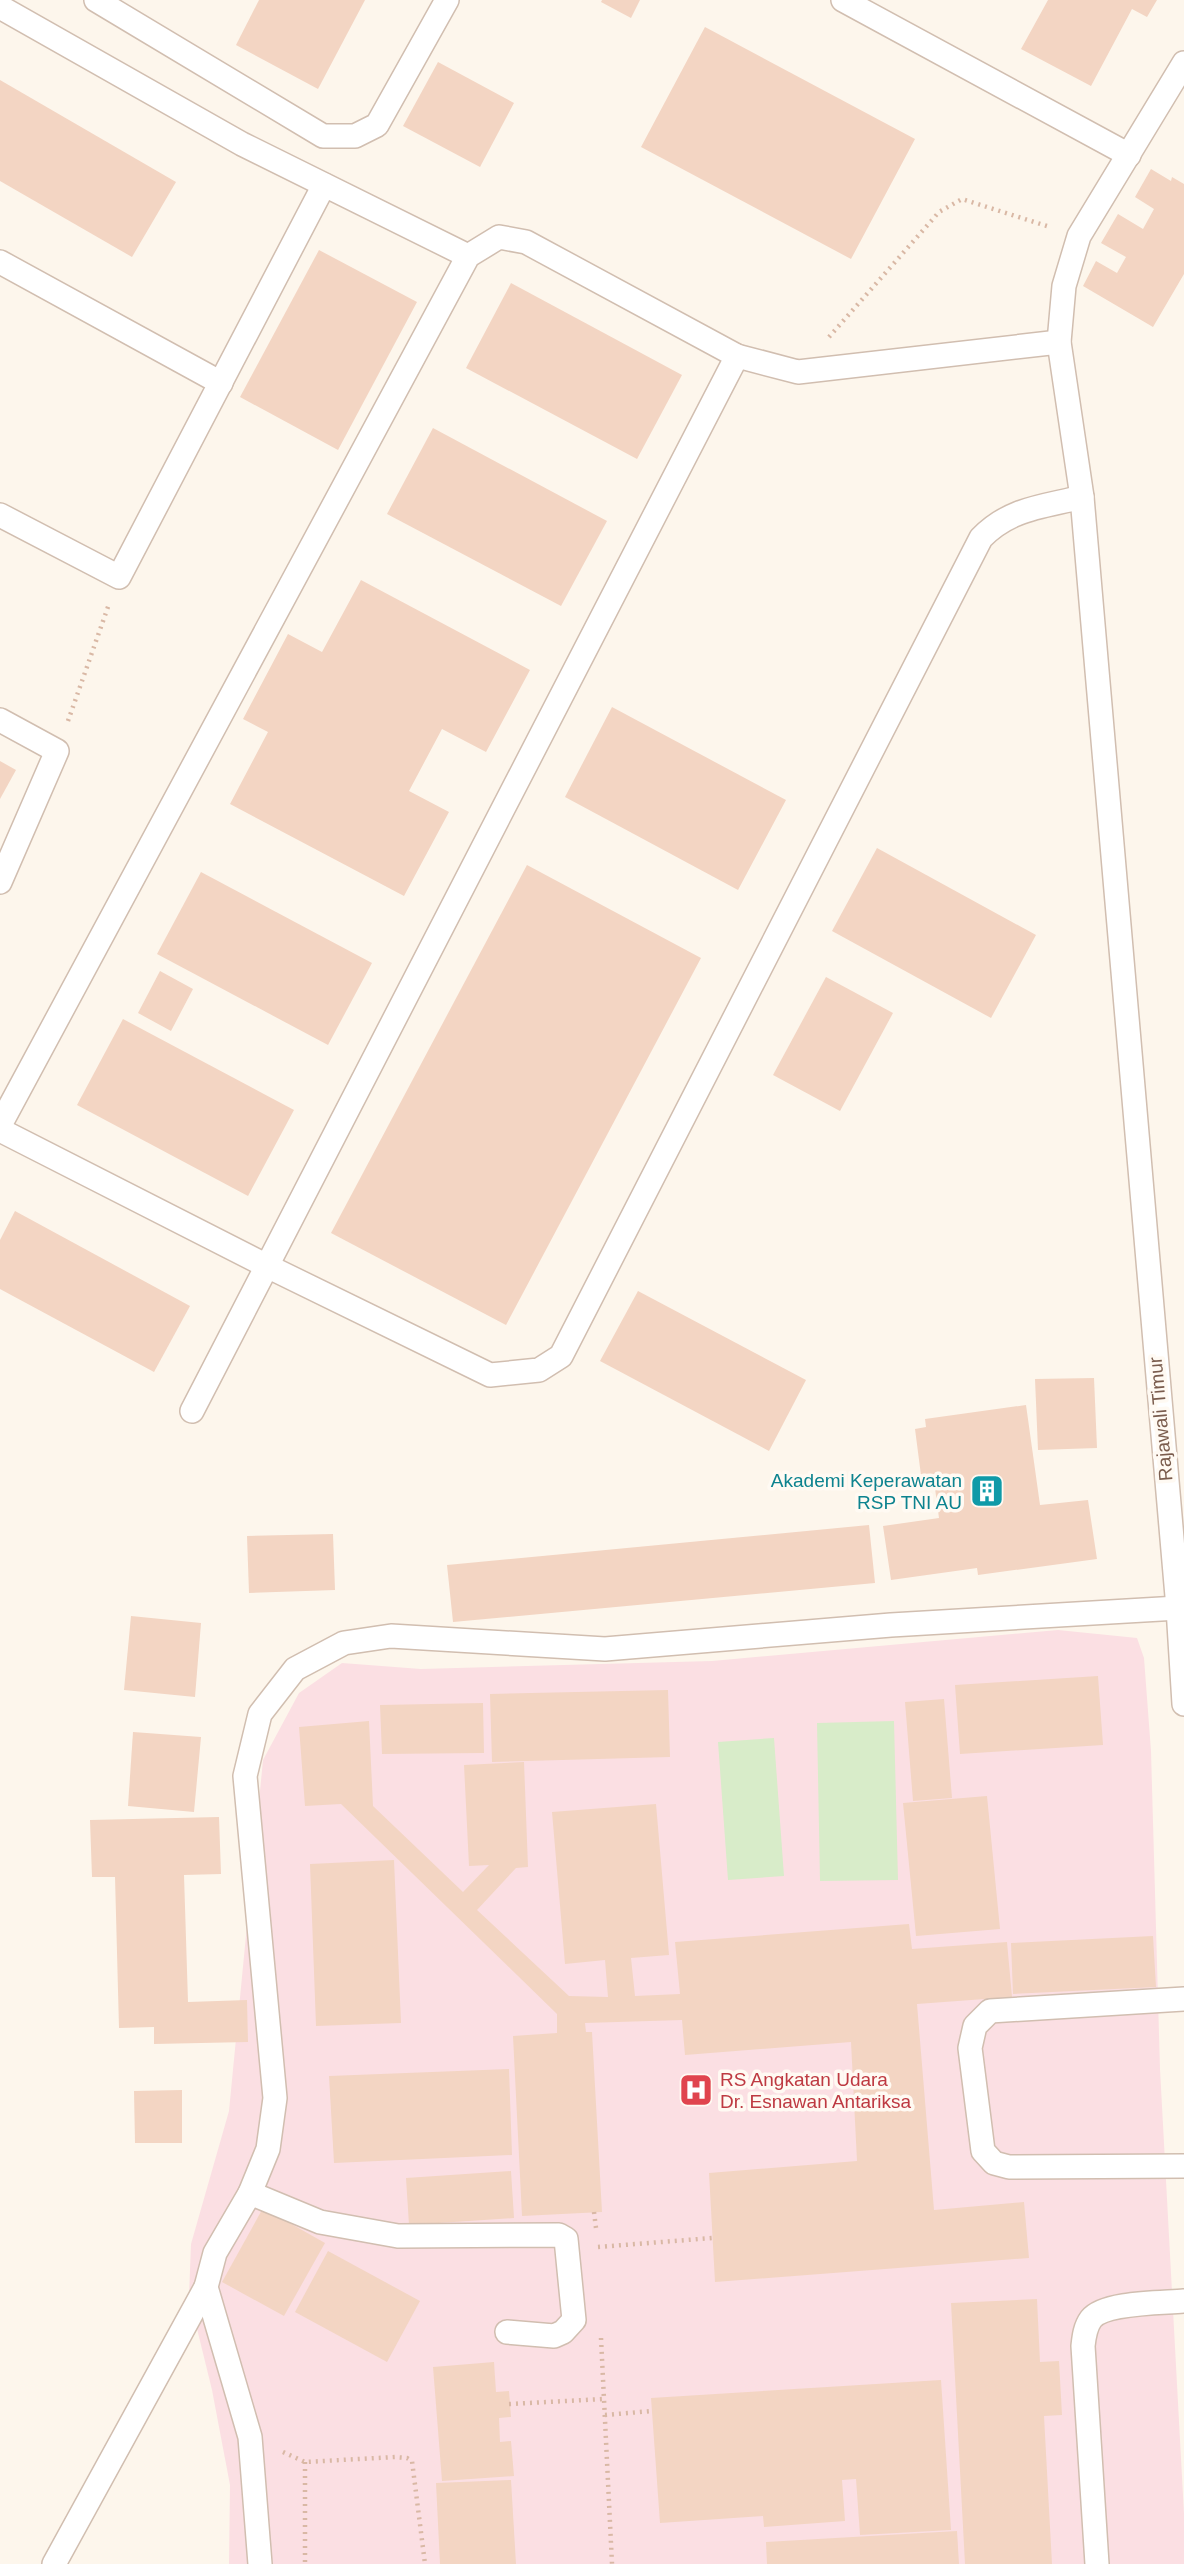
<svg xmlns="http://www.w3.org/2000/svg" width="1184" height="2564" font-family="Arial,sans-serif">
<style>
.medical{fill:#fbdfe3}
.green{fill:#d8ecc9}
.building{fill:#f3d5c3}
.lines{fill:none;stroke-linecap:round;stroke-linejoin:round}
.lane-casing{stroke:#d1beb0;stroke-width:26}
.path{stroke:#d9b8a5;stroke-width:4.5;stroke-dasharray:2 5;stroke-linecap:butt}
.lane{stroke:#fff;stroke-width:23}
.labels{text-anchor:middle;stroke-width:7;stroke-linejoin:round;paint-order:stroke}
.street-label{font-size:19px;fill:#7a5c4d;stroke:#fffaf3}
.culture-label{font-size:19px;fill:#0d838f;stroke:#fffaf3;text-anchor:end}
.health-label{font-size:19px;fill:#be3a42;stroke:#fffaf3;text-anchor:start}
</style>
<rect width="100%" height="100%" fill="#fdf6ec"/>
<path class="medical" d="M1058,1630l79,8 7,20 7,93 9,318 24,445v50h-955l1,-79 -18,-95 -23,-94 2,-52 38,-133 34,-351 36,-67 43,-30 79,6 291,-8z"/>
<g class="green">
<path d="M894,1721l4,159 -78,1 -3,-158z"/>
<path d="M774,1738l10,138 -56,4 -10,-138z"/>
</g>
<g class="building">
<path d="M259,0h106l-47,89 -82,-44z"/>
<path d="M602,0h38l-9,18 -30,-16z"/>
<path d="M1048,0h109l-10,17 -15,-8 -41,77 -70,-37z"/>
<path d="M705,27l210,112 -64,120 -210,-112z"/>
<path d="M438,62l76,41 -34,64 -77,-41z"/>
<path d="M0,80l176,102 -44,75 -132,-76z"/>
<path d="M1151,169l20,12 1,-4 12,7v90l-31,53 -70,-41 13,-25 21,12 9,-16 -25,-14 17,-29 25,15 11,-20 -19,-12z"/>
<path d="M319,250l98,52 -79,148 -98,-53z"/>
<path d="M511,283l171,92 -45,84 -171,-91z"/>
<path d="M433,428l174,93 -46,85 -174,-92z"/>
<path d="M361,580l169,90 -44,82 -44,-23 -33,62 40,21 -45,84 -174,-92 38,-72 -25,-13 45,-85 34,18z"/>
<path d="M612,707l174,93 -48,90 -173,-93z"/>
<path d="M0,761l16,9 -16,29z"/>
<path d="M877,848l159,87 -45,83 -159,-87z"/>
<path d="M527,865l174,93 -195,367 -175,-92z"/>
<path d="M201,872l171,91 -44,82 -171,-91z"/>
<path d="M160,971l33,18 -22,42 -33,-18z"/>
<path d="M826,977l67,36 -53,98 -67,-36z"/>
<path d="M123,1019l171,91 -46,86 -171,-91z"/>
<path d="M15,1211l175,95 -36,66 -154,-83v-49z"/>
<path d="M638,1291l168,89 -37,71 -169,-90z"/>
<path d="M1094,1378l3,70 -59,2 -3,-71z"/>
<path d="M1026,1405l14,100 48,-5 9,59 -119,16 -1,-7 -86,12 -8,-54 56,-8 -5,-37 -12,2 -7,-54 11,-2 -1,-8z"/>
<path d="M869,1525l6,58 -422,39 -6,-57z"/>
<path d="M333,1534l2,56 -86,3 -2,-57z"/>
<path d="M131,1616l70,7 -6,74 -71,-7z"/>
<path d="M1098,1676l5,69 -143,9 -5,-69z"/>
<path d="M668,1690l2,67 -178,5 -2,-68z"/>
<path d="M944,1699l8,99 -39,3 -8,-99z"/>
<path d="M483,1703l1,50 -102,1 -2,-49z"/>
<path d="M369,1721l4,85 90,86 26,-27 -20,1 -5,-101 60,-3 4,105 -12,1 -39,42 92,86 39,1 -3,-37 -40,4 -13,-152 104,-8 13,151 -38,3 4,38 45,-2 -5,-52 234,-18 3,25 95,-7 5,55 -95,7 17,206 90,-8 5,56 -314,24 -6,-109 148,-12 -6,-119 -166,13 -3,-35 -97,3 1,9h6l10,180 -80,4 -9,-180 44,-3v-19l-216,-210 -36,2 -6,-79z"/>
<path d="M133,1732l68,5 -7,75 -66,-6z"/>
<path d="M987,1796l13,133 -84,7 -13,-133z"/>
<path d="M219,1817l2,57 -37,1 4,127 59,-2 1,42 -94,2v-17l-35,1 -4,-151h-23l-2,-57z"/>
<path d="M394,1860l7,163 -85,3 -6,-162z"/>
<path d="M1153,1936l3,51 -143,7 -2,-51z"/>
<path d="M509,2069l3,86 -178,8 -5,-87z"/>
<path d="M182,2090v53h-47l-1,-52z"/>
<path d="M511,2171l3,47 -105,7 -3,-47z"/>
<path d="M263,2208l62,35 -41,73 -62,-34z"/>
<path d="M328,2251l92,50 -33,61 -92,-50z"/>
<path d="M1037,2299l3,63 19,-1 3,54 -18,1 8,148h-87l-14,-261z"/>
<path d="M494,2362l2,30 13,-1 2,26 -12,1 1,24 11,-1 3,35 -72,5 -9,-114z"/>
<path d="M941,2380l10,150 -91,5 -4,-56 -14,1 3,41 -81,6 -1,-11 -103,7 -9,-125z"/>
<path d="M511,2480l5,84h-76l-4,-81z"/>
<path d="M957,2531l2,33h-192l-1,-22z"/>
</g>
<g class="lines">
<defs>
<g id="lane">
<path d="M96,0l227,136h32l22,-11 70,-125"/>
<path d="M843,0l286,155"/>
<path d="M0,7l242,137 226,112"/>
<path d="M1184,63l-105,173 -15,50 -5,56 23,155 96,1111 6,96"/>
<path d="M0,262l221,121"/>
<path d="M0,515l119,62 205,-392"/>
<path d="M0,720l57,31 -57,131"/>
<path d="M0,1125l468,-869 31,-19 27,5 211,114 61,16 261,-30"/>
<path d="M0,1130l267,136 223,109 49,-5 22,-14 420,-818c29,-30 62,-31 101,-41"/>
<path d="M192,1411l545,-1055"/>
<path d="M1184,1999l-194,12 -15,15 -5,22 13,103 11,12 15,4 175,-1"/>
<path d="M250,2193l70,29 78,14 161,-1 7,4 8,81 -11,12 -9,4 -47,-4"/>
<path d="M54,2564l152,-277"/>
<path d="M260,2564l-10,-127 -44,-150 9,-34 35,-60 18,-44 7,-51 -30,-322 15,-62 35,-45 49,-26 47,-7 214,13 286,-24 287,-17"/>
<path d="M1097,2564l-14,-218c1,-9 2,-19 8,-27 13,-17 71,-16 93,-18"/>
</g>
</defs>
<use href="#lane" class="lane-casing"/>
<g class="path">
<path d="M829,337l110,-125 23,-13 88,28"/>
<path d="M68,721l41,-117"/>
<path d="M594,2212l2,16"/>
<path d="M598,2247l114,-9"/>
<path d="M601,2338l11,226"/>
<path d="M509,2404l95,-5"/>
<path d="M605,2415l47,-4"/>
<path d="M283,2452l22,10 90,-5 12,1 5,3 13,103"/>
<path d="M305,2462v102"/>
</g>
<use href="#lane" class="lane"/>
</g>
<defs>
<symbol id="building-square" viewBox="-11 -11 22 22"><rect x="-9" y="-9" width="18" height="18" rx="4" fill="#0f9aa8" stroke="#fffaf3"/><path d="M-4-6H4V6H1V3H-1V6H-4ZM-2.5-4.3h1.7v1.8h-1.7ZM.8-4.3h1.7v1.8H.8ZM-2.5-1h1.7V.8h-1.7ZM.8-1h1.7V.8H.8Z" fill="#fff"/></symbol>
<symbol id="hospital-square" viewBox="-11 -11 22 22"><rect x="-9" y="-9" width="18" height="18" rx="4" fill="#e0444e" stroke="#fffaf3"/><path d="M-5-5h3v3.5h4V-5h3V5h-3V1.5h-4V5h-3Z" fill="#fff"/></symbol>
</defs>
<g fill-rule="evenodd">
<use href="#building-square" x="968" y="1472" width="38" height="38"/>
<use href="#hospital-square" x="677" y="2071" width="38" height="38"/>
</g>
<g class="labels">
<g class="street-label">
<text transform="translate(1160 1419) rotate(-95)" y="7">Rajawali Timur</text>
</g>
<g class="culture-label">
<text x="962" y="1487">Akademi Keperawatan<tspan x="962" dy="22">RSP TNI AU</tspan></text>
</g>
<g class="health-label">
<text x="720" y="2086">RS Angkatan Udara<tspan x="720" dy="22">Dr. Esnawan Antariksa</tspan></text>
</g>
</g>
</svg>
